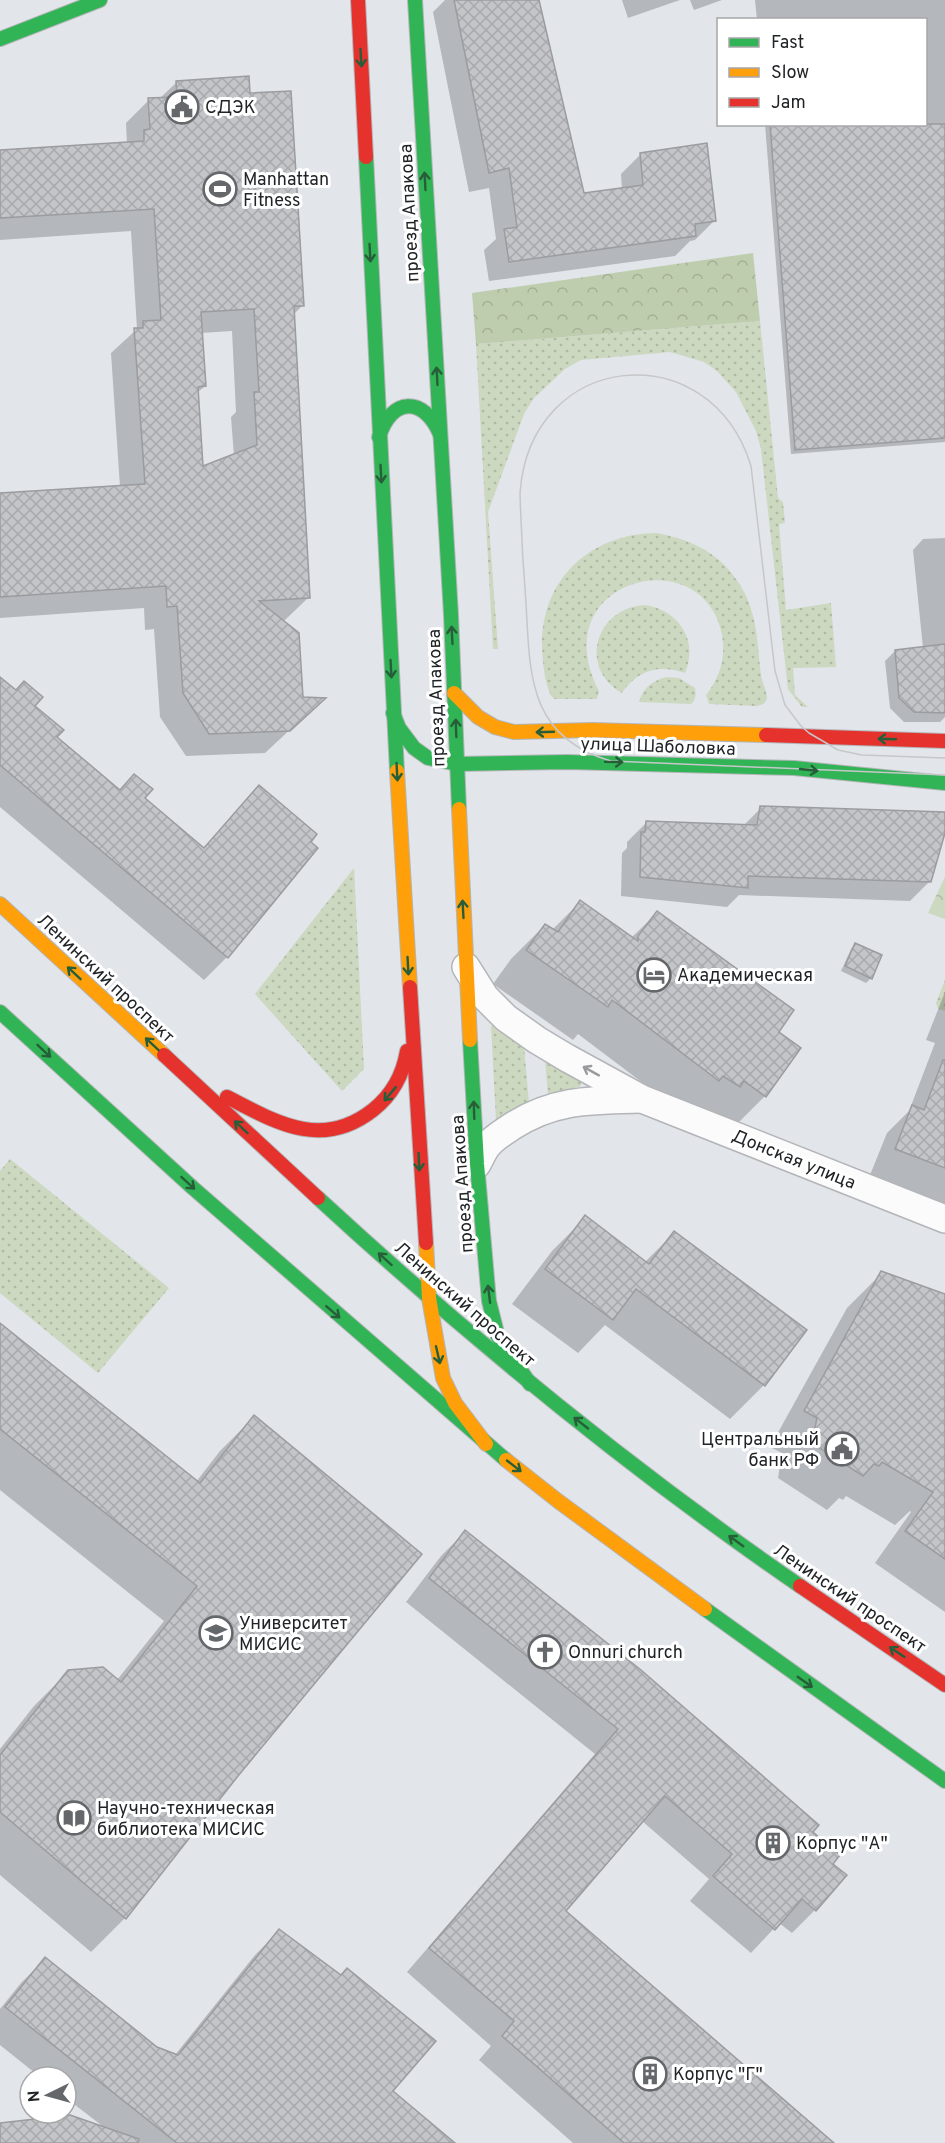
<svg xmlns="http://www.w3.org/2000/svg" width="945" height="2143" font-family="Overpass,sans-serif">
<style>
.grass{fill:url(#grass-dots)}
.forest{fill:url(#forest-crowns)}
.park{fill:url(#park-crowns)}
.shadow{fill:#0003;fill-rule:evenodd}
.building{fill:url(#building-cross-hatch);stroke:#9a9ca0;stroke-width:1.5;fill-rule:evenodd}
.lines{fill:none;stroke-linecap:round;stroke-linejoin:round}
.street-casing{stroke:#b3b5b8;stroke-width:30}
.fast-casing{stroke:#b3b5b8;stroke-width:16}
.slow-casing{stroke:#b3b5b8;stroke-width:16}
.jam-casing{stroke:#b3b5b8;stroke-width:16}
.street{stroke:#fbfbfc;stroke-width:27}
.fast{stroke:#30b455;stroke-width:14}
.slow{stroke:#ff9f0a;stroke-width:14}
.jam{stroke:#e5322d;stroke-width:14}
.tram{stroke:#c6c7c9;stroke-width:1.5}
.oneway{stroke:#275e39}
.oneway2{stroke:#999a9c}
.labels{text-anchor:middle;stroke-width:6;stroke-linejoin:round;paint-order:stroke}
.poi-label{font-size:18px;fill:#212426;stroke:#fff;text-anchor:start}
.street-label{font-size:18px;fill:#212426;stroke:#fff}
</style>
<defs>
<pattern id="grass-dots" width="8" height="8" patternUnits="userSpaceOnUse" patternTransform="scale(1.5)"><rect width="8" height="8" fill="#ccd8bf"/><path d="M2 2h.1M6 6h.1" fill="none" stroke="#afb9a4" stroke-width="1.8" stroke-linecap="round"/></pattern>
<pattern id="forest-crowns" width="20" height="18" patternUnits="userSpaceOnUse" patternTransform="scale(1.5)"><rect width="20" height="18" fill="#becdae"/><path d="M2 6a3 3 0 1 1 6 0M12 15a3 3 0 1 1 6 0" fill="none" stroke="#a3b096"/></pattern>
<pattern id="park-crowns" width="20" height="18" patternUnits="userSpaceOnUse" patternTransform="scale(1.5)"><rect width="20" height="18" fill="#ccd8bf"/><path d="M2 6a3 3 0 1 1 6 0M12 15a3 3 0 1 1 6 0" fill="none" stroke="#afb9a4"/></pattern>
<pattern id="building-cross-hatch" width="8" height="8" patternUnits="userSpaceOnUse" patternTransform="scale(1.5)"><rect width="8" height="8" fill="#c3c5c8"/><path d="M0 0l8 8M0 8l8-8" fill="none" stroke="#a7a9ac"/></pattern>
</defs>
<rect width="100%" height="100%" fill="#e2e5ea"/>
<g class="grass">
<path d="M760,321l18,177 5,4 2,21 -6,1 7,86 45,-7 5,64 -43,1 2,27 13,12h-6l-14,-18 -27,-240 -5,-18 -20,-39 -19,-21 -13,-9 -34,-10 -89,8 -16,9 -31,29 -10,16 -36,98 10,137h-5l-17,-305z"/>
<path d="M656,533c28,5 54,15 73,37 9,11 17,23 21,36 8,22 8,47 11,69 1,7 6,16 6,23 -1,6 -6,7 -10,8l-48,-2 -3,-9c14,-17 20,-38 16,-60 -19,-98 -181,-55 -123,56l-2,8h-42l-4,-3c-7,-16 -8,-32 -9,-49 -1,-68 48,-113 114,-114z"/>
<path d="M645,605c34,5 54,36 40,68 -26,-9 -48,-3 -63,20 -44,-25 -27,-85 23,-88z"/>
<path d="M666,677l13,1 16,10c1,7 1,11 -4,16l-52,-2c4,-14 13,-21 27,-25z"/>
<path d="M354,868l10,201 -22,22 -87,-97z"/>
<path d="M945,980v31l-7,-2 -2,-6z"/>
<path d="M494,1024l30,22 5,57 -29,18 -4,-1 -5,-94z"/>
<path d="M545,1060l36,19v7l-33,9z"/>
<path d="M10,1159l159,129 -71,85 -98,-80v-122z"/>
</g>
<path class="forest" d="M753,253l7,68 -284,23 -4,-51z"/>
<path class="park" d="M945,877v42l-17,-6z"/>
<g class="shadow">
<path d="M445,0h93l45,195 39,-5 -1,-16 20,-20 74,66 -20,20 -5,1 -15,15 -186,25 -5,-31 12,-11 -7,-51 -20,4 -36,-180z"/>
<path d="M622,0h58l-52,18z"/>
<path d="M690,0h32l-28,10z"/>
<path d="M755,0h190v442l-154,12 -26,-330h161v-104h-169z"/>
<path d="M177,82l72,13 54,210 -10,10 16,282 -24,23 -3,1 20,78h21l-58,54 -79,3 -26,-39 -6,-88 -9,1 -1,-22 -144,10v-124l120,-7 -9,-134 26,-24 -6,-98 -131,9v-88l127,-8 -1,-21 23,-23 10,-1zM232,331l4,81 -5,5 3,39 -32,13 -5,-76 8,-7 -4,-53z"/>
<path d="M945,538v179l-5,5h-36l-14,-14 -5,-47 10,-10 28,-3 -10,-98 10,-11z"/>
<path d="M33,706l22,32 64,53 15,-15 9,23 60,49 56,-61 50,55 -82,115 -23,23 -204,-173v-99z"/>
<path d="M761,808l184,6v14l-15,53 -20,20 -171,-6 -12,12 -106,-11 1,-43 5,-5v-6l19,-19 97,3z"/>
<path d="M580,902l51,36 26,-25 120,119 -12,64 -34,34 -47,-16 -106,-80 -5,6 -80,-56 18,-25 34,-34 7,5z"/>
<path d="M855,944l25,12 -9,22 -5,5 -25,-12 10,-22z"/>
<path d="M945,992v212l-75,-29 17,-42 22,-22 26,-68 -9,-3z"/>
<path d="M586,1217l59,45 29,-29 131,97 -41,55 -34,34 -125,-94 -27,28 -66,-49 40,-53z"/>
<path d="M882,1273l63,22v317l-70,-49 36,-51 -1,-1 -15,14 -49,-29 -3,4 -4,-2 -12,12 -49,-32 4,-25 -12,-6 77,-139z"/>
<path d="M0,1325l196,157 24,-31 34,-34 -17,358 -112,143 -34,34 -91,-77v-126l34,-43 34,-34 49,8 47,-59 -164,-131z"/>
<path d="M465,1532l346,300 20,32 -16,46 -23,23 -13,-10 -28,30 -61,-52 19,-22 -67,-58 -78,90 268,232h-259l-94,-83 12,-14 -84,-74 188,-218 -189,-152 35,-46z"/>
<path d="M279,1931l112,160 62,52h-453v-18l105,3 -39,-30v-21h-26l-40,-32v-36l21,-26 24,-24 111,89 19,7 80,-100z"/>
</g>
<g class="building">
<path d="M454,0h85l45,193 59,-8 -3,-32 67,-10 9,78 -21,3 1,12 -187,26 -5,-33 13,-2 -8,-59 -20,5z"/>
<path d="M249,76l1,17 41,-2 13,215h-10l16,292 -51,3 40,32 4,64 23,1 -36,33 -81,3 -26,-41 -6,-87 -10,1 -1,-21 -166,11v-104l145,-9 -11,-156h9v-7l18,-1 -7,-111 -154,9v-68l144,-9v-11l6,-1 -2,-31 29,-1 -1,-16zM254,309l5,83h-5l3,53 -54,21 -5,-79 8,-1 -5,-74z"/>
<path d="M770,124h175v314l-150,12z"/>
<path d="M945,644v69l-31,-1 -15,-14 -4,-48z"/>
<path d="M0,677l16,13 8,-9 19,16 -8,9 29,24 -7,7 63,53 14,-16 19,15 -8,9 59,50 55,-63 58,49 -6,8 7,6 -90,110 -228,-193z"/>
<path d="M760,806l185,6v21l-14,49 -183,-6v12l-108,-11 1,-45h4l1,-11 111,4z"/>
<path d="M580,900l58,41v-5l19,-25 137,99 -15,22 22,16 -35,49 -22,-16 -4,6 -17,-11 -4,5 -107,-81 -4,7 -82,-57 19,-26 13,8z"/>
<path d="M855,943l27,12 -10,24 -27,-13z"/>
<path d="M943,1060h2v108l-50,-19 17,-44 12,5z"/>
<path d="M585,1215l64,49 25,-33 133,99 -42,56 -129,-97 -23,31 -68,-51z"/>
<path d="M881,1271l64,23v265l-40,-28 28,-39 -51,-30 -3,4 -5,-2 -11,12 -51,-33 5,-25 -13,-7z"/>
<path d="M0,1323l200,160 54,-68 168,139 -184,222 -112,143 -126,-107v-57l68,-85 35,-3 18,15 76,-96 -197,-157z"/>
<path d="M465,1530l176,140 178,155 -6,7 27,23 -7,9 14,11 -31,36 -14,-12 -27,31 -62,-54 19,-22 -67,-58 -99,115 268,232h-210l-122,-107 12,-15 -85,-73 189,-219 -189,-151z"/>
<path d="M279,1929l62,46 6,-7 89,73 -43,50 62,52h-278l-172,-136 40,-50 112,90 21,8z"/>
<path d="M70,2115l69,24 -1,4h-138v-20z"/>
</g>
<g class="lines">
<defs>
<g id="street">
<path d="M466,967l19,30 21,21 31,22 30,18 75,41 303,120"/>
<path d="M477,1164c4,-7 7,-15 12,-20 6,-7 15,-12 22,-17 43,-28 81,-27 130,-28"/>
</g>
<g id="fast">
<path d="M415,0l36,615 8,194"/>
<path d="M0,39l100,-39"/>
<path d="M366,157l31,614"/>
<path d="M379,437c12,-40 45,-41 61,-3"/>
<path d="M393,713l6,15 15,20 14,10 29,6 110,-2 227,6 151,15"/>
<path d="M0,1012l193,176 313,272"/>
<path d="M470,1040l7,124 12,137 9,36 32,47"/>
<path d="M318,1198c152,140 312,271 482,388"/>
<path d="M705,1609l240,172"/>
</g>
<g id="slow">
<path d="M454,693l24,24 17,10 19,5 78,-2 174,5"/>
<path d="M397,771l13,216"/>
<path d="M459,809l11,231"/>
<path d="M0,904l164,151"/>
<path d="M426,1243l3,55 14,80 12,25 31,41"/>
<path d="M506,1460l52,41 147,108"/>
</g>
<g id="jam">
<path d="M358,0l8,157"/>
<path d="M766,735l179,6"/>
<path d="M410,987l16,256"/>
<path d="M164,1055l154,143"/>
<path d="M227,1097c50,26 95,53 146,13 19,-15 30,-35 34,-59"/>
<path d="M800,1586l145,99"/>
</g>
</defs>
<use href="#street" class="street-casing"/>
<use href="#fast" class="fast-casing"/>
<use href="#slow" class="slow-casing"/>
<use href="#jam" class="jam-casing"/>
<use href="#street" class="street"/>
<use href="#fast" class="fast"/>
<use href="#slow" class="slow"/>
<use href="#jam" class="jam"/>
<path class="tram" d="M945,758l-83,-3 -24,-5 -29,-17 -8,-7 -16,-21 -10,-34 -24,-205c-41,-134 -221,-116 -231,27 1,36 3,73 6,110 4,72 2,134 85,158l334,14"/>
</g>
<defs><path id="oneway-shaft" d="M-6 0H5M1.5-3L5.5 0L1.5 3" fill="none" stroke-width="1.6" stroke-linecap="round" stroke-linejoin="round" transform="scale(1.5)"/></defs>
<g class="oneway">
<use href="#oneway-shaft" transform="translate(361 58) rotate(87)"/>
<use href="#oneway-shaft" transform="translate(425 181) rotate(-93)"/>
<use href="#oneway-shaft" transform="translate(370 253) rotate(87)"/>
<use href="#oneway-shaft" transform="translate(437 376) rotate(-93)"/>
<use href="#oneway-shaft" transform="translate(381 474) rotate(87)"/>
<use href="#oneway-shaft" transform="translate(452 635) rotate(-93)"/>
<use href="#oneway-shaft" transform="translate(391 669) rotate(87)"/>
<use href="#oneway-shaft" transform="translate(456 728) rotate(-92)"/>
<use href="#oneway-shaft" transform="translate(545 732) rotate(178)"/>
<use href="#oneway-shaft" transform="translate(887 739) rotate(-178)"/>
<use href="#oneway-shaft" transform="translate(614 762) rotate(1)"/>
<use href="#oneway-shaft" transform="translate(809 770) rotate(6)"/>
<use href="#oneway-shaft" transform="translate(397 772) rotate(87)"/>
<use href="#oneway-shaft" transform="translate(463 909) rotate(-93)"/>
<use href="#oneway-shaft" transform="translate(408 966) rotate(87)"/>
<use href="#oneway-shaft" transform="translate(74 973) rotate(-137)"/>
<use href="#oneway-shaft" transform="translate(152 1044) rotate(-137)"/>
<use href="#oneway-shaft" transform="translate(44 1051) rotate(43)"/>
<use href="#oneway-shaft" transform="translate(390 1094) rotate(130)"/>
<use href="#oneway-shaft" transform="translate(474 1110) rotate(-92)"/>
<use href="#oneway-shaft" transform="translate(241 1127) rotate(-137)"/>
<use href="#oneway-shaft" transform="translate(419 1162) rotate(87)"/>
<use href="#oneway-shaft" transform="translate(188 1183) rotate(42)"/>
<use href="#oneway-shaft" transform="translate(385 1259) rotate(-138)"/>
<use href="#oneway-shaft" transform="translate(489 1294) rotate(-97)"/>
<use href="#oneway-shaft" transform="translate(333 1312) rotate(41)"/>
<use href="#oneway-shaft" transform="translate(438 1355) rotate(77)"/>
<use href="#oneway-shaft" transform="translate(581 1423) rotate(-142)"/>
<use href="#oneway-shaft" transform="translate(514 1466) rotate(38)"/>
<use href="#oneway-shaft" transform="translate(736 1541) rotate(-144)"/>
<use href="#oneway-shaft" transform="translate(897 1652) rotate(-146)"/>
<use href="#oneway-shaft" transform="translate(805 1682) rotate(35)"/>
</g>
<use class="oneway2" href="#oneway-shaft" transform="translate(591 1071) rotate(-151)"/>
<defs>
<symbol id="civic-ring" viewBox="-11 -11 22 22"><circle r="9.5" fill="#fff" stroke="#65686b" stroke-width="1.5"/><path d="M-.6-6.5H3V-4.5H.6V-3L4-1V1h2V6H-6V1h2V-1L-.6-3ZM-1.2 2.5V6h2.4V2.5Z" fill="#65686b"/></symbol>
<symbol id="stadium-ring" viewBox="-11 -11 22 22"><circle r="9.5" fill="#fff" stroke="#65686b" stroke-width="1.5"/><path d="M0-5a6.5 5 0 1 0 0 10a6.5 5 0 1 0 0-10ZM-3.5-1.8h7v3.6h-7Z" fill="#65686b"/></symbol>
<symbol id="hotel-ring" viewBox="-11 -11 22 22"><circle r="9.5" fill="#fff" stroke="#65686b" stroke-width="1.5"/><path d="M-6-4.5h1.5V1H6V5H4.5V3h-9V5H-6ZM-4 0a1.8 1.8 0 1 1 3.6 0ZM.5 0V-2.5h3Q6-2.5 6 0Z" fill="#65686b"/></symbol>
<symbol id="university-ring" viewBox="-11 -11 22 22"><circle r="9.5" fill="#fff" stroke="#65686b" stroke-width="1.5"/><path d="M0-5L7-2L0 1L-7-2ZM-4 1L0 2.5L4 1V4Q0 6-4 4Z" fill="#65686b"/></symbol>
<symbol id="church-ring" viewBox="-11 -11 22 22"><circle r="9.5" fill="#fff" stroke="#65686b" stroke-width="1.5"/><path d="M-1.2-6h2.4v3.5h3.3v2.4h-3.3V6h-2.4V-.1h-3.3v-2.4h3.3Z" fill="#65686b"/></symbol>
<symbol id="library-ring" viewBox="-11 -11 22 22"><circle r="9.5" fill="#fff" stroke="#65686b" stroke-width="1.5"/><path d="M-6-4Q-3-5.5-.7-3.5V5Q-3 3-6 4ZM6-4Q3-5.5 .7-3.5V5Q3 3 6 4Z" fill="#65686b"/></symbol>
<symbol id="building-ring" viewBox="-11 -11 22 22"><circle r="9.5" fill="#fff" stroke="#65686b" stroke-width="1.5"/><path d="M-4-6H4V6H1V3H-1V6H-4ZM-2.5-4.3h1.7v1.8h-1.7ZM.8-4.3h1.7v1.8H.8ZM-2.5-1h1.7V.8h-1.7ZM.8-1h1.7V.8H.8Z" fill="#65686b"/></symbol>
</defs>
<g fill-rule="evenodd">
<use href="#civic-ring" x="163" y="88" width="38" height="38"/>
<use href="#stadium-ring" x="201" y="170" width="38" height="38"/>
<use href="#hotel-ring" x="635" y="956" width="38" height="38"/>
<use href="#civic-ring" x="823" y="1430" width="38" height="38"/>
<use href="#university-ring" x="197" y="1614" width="38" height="38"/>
<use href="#church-ring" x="526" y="1633" width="38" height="38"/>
<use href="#library-ring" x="55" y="1799" width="38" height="38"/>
<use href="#building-ring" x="754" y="1824" width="38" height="38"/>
<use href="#building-ring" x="631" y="2055" width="38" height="38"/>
</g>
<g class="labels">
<g class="poi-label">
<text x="205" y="113">СДЭК</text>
<text x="243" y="185">Manhattan<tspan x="243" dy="21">Fitness</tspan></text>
<text x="677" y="981">Академическая</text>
<text x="819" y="1445" text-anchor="end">Центральный<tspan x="819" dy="21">банк РФ</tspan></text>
<text x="239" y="1629">Университет<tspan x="239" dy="21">МИСИС</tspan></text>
<text x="568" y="1658">Onnuri church</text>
<text x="97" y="1814">Научно-техническая<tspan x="97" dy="21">библиотека МИСИС</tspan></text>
<text x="796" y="1849">Корпус "А"</text>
<text x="673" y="2080">Корпус "Г"</text>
</g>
<g class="street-label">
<text transform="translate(409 213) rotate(-93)" y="6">проезд Апакова</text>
<text transform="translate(436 698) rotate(-92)" y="6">проезд Апакова</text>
<text transform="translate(658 746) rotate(2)" y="6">улица Шаболовка</text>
<text transform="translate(106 978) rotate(43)" y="6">Ленинский проспект</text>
<text transform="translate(794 1159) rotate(22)" y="6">Донская улица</text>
<text transform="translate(462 1184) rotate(-94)" y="6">проезд Апакова</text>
<text transform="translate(465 1304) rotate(41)" y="6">Ленинский проспект</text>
<text transform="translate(850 1598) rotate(34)" y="6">Ленинский проспект</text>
</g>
</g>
<rect x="717" y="18" width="210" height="108" fill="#ffffff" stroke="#a6a7a8" stroke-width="1.5"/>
<rect x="729" y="38" width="30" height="9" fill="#30b455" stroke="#a6a7a8" stroke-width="1.5"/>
<text x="771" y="48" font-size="18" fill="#212426">Fast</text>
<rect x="729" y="68" width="30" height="9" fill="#ff9f0a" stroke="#a6a7a8" stroke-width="1.5"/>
<text x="771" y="78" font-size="18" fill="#212426">Slow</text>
<rect x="729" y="98" width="30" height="9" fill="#e5322d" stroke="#a6a7a8" stroke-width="1.5"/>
<text x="771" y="108" font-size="18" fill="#212426">Jam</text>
<g transform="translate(48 2095) rotate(265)"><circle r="28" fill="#ffffff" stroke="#a6a7a8" stroke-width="1.5"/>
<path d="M0-4.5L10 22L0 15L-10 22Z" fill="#65686b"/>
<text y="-9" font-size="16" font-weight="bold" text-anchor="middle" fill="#212426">N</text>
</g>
</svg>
